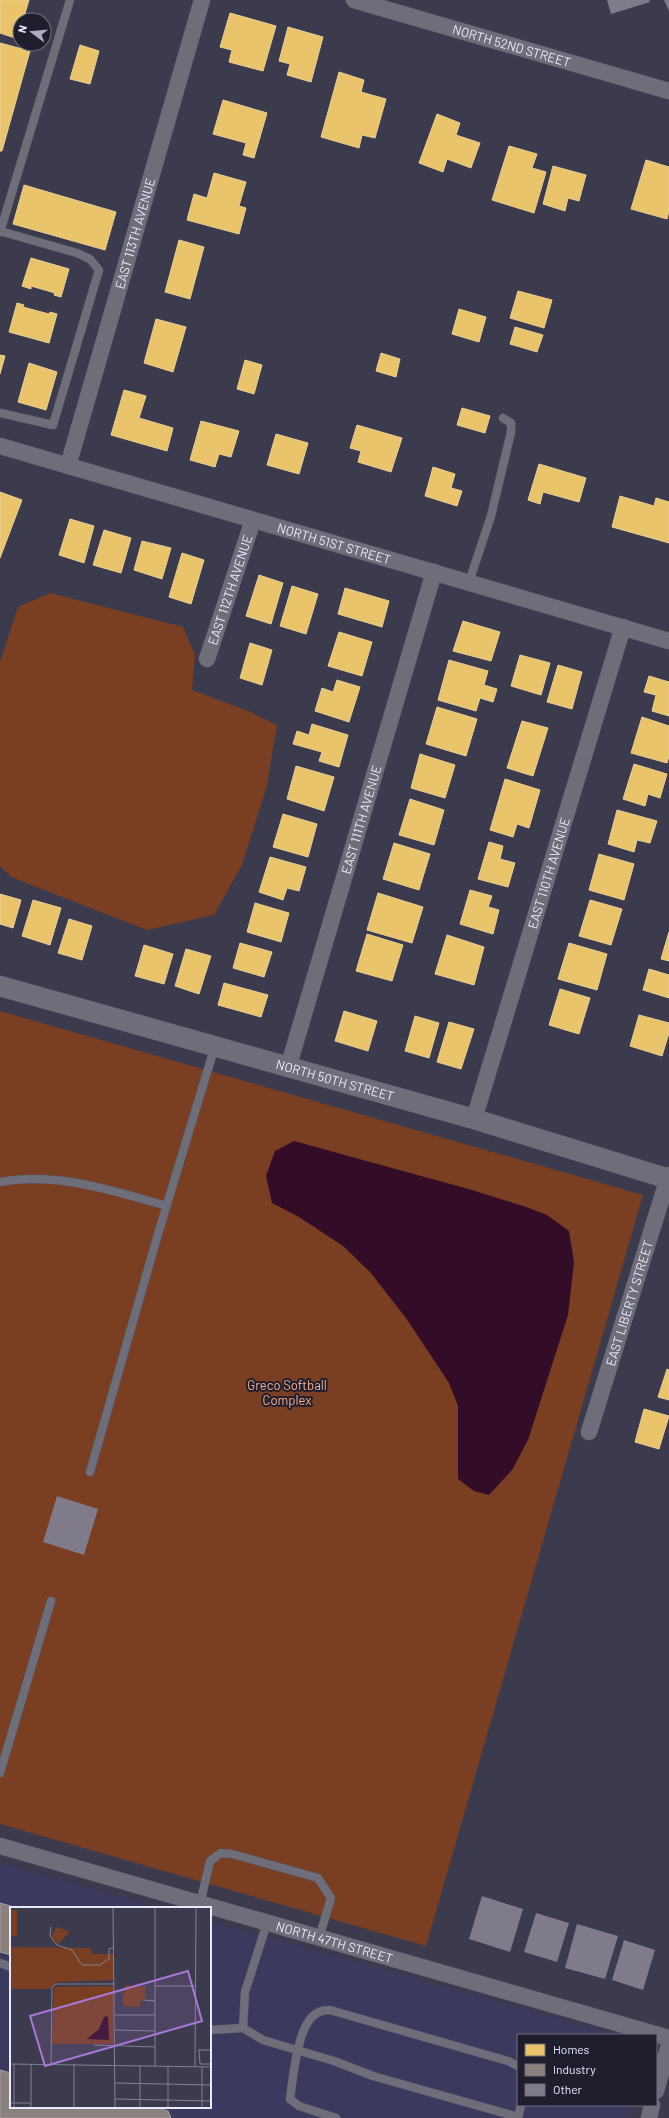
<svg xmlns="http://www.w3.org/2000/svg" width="669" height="2118" font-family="Barlow,sans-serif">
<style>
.built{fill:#3c395e}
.green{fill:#7a3e22}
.water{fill:#330c27}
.homes{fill:#e9c46a;stroke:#e9cf96}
.industry{fill:#8a817c;stroke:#a6a0a3}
.building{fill:#7f7b8b}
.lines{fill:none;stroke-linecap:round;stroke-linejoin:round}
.service-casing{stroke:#585867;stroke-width:9}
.minor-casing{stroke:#585867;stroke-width:17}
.tertiary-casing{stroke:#585867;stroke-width:21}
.service{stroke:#6e6e7b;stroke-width:8}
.minor{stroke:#6e6e7b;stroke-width:16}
.tertiary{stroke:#6e6e7b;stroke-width:20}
.labels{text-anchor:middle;stroke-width:4;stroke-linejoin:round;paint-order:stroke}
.street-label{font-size:13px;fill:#e9e9fe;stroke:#1e1e2d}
.park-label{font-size:13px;fill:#f6af8f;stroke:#1e1e2d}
.inset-road{fill:none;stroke:#818194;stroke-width:1}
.view{fill:#a778d8;fill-opacity:0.15;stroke:#a778d8;stroke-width:2}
.inset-edge{fill:none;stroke:#e9e9fe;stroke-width:2}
</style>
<rect width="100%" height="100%" fill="#3c3b4d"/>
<path class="built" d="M0,1863l162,45h-151v199h199v-186l407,114h-99v70h114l-4,13h-628z"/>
<g class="green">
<path d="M50,593l133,34 12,28 -3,35 56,21 29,14 -10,60 -25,80 -28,50 -67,15 -136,-53 -11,-11v-204l18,-55z"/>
<path d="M0,1011l643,184 -217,751 -426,-122z"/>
</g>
<path class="water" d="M294,1141l178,49 54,17 21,8 22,16 5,31 -6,53 -40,125 -16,30 -23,25 -15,-4 -16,-12v-73l-9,-23 -43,-65 -36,-46 -27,-26 -44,-29 -27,-14 -6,-27 9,-25z"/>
<g class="homes">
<path d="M0,0h29l-6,20h-3l-2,19 -18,-6z"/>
<path d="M230,13l46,13 -13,45 -34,-9 3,-12 -12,-3z"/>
<path d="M288,27l35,10 -12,45 -24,-7 3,-11 -11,-3z"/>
<path d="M0,43l30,8 -28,100h-2z"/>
<path d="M80,45l19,6 -9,33 -20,-5z"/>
<path d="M339,72l25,8 -3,12 25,7 -11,39 -13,-3 -3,13 -38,-11z"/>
<path d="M223,100l44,13 -13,45 -11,-3 3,-12 -33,-9z"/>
<path d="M437,114l23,9 -4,12 24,8 -9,25 -24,-9 -4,13 -24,-9z"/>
<path d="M509,146l28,8 -5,14 14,4 -12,41 -42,-13z"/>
<path d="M646,160l23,7v44l-2,8 -36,-10z"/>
<path d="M553,166l33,9 -7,26 -11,-3 -3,13 -22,-7z"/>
<path d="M214,173l32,9 -7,24 7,2 -7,26 -52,-14 7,-26 13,4z"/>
<path d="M24,185l92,27 -11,38 -92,-26z"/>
<path d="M179,240l25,7 -14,52 -25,-7z"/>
<path d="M31,258l38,11 -8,28 -7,-2 1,-2 -24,-7v3l-9,-3z"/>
<path d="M518,291l34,9 -8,28 -34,-10z"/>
<path d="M17,303l7,2 -1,2 26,7 1,-2 7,2 -8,29 -40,-11z"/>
<path d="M459,309l27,8 -7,25 -27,-8z"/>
<path d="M156,319l30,8 -13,45 -29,-9z"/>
<path d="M515,327l28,8 -6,17 -27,-8z"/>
<path d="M381,353l19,6 -4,18 -20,-6z"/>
<path d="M0,355l5,1 -5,18z"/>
<path d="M245,360l17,5 -8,29 -17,-5z"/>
<path d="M29,363l28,9 -11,38 -28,-8z"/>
<path d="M124,390l22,6 -7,22 34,10 -6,23 -56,-16z"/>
<path d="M462,408l28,8 -5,17 -28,-8z"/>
<path d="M201,421l38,10 -8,26 -12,-3 -4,13 -25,-7z"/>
<path d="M357,425l45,13 -11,34 -33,-10 3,-11 -11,-3z"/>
<path d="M276,434l32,9 -9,31 -32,-9z"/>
<path d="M539,464l47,14 -7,24 -36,-10 -3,12 -12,-4z"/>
<path d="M433,467l22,7 -4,14 11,3 -5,15 -32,-10z"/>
<path d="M0,492l22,8 -22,58z"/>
<path d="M620,496l34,10 2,-8 13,4v41l-57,-16z"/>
<path d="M70,519l24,7 -10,37 -25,-8z"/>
<path d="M104,530l27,8 -10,35 -28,-8z"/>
<path d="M142,541l29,7 -9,31 -28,-9z"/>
<path d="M182,553l22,7 -13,44 -22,-7z"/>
<path d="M259,575l24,8 -12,41 -25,-8z"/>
<path d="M292,586l26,8 -12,40 -26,-8z"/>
<path d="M345,588l44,13 -7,26 -44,-13z"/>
<path d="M463,621l37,11 -9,29 -38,-10z"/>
<path d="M339,632l33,10 -10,34 -34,-10z"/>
<path d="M250,643l22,7 -10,35 -22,-7z"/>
<path d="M520,655l30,8 -9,32 -30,-9z"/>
<path d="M449,660l39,11 -4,14 13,4 -4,13 -13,-4 -4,13 -38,-11z"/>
<path d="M558,665l24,7 -10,37 -25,-7z"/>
<path d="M649,676l20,6v34l-17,-5 4,-16 -12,-3z"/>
<path d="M337,680l23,7 -11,35 -34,-11 7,-23 11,4z"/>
<path d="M437,707l40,12 -11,37 -40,-12z"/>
<path d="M642,717l27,9v30l-2,7 -36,-10z"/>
<path d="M522,721l26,7 -15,48 -26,-8z"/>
<path d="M312,724l36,11 -9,32 -20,-6 3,-9 -29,-8 4,-13 12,4z"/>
<path d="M420,754l35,11 -10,33 -34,-10z"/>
<path d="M634,764l33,10 -7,24 -12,-4 -3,12 -22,-7z"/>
<path d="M296,766l38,11 -10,34 -37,-12z"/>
<path d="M505,779l35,11 -11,38 -12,-4 -4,13 -23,-7z"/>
<path d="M410,799l34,11 -10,35 -35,-10z"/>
<path d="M617,810l40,11 -7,22 -13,-3 -3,12 -26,-8z"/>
<path d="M283,814l34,10 -9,33 -35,-10z"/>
<path d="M489,842l14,4 -3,13 15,4 -7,24 -30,-8z"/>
<path d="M394,843l36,11 -11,36 -36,-11z"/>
<path d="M599,854l35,10 -10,36 -35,-10z"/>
<path d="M270,857l36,10 -7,24 -12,-3 -4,12 -24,-8z"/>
<path d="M470,890l22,6 -4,11 11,3 -6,24 -33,-10z"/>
<path d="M378,893l45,14 -11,36 -45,-13z"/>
<path d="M0,894l21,6 -8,28 -13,-4z"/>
<path d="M33,900l28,8 -11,37 -28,-9z"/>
<path d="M590,900l32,9 -11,36 -32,-9z"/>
<path d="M255,903l34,10 -8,29 -34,-10z"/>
<path d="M69,919l23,7 -10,34 -24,-7z"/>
<path d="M669,932v29l-8,-2z"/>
<path d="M367,934l36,11 -11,36 -36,-10z"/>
<path d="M447,935l37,12 -10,38 -39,-11z"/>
<path d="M240,943l32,9 -8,25 -31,-9z"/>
<path d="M569,943l38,11 -10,36 -39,-11z"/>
<path d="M144,945l29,9 -9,30 -29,-8z"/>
<path d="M186,949l25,7 -12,38 -24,-8z"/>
<path d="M649,969l20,6v23l-26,-8z"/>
<path d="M224,983l44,12 -7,22 -43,-12z"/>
<path d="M560,989l30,9 -11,36 -30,-9z"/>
<path d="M344,1011l33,10 -9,30 -33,-10z"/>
<path d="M639,1015l30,8v10l-7,23 -32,-10z"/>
<path d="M415,1016l24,7 -10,35 -24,-7z"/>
<path d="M449,1022l25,7 -13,40 -24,-7z"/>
<path d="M667,1369l2,1v30l-11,-3z"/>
<path d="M644,1409l25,7 -10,33 -24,-7z"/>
</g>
<g class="industry">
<path d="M0,1903l17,5h-6v47l-11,-3z"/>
<path d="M0,2070l11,3v34h144l13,4 3,7h-171z"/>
</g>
<g class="building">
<path d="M607,0h42l1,2 -39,12z"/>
<path d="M664,0h5v11z"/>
<path d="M57,1496l41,13 -14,46 -41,-13z"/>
<path d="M482,1896l41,13 -13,43 -41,-13z"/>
<path d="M536,1913l33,10 -12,39 -33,-10z"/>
<path d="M577,1924l41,12 -13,43 -40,-11z"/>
<path d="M624,1940l31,10 -12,40 -31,-10z"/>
</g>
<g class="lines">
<defs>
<g id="service">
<path d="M0,232l70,-232"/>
<path d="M0,413l53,12 46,-155 -9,-11 -13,-6 -77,-22"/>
<path d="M469,582l22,-66 20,-84v-9l-8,-5"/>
<path d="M0,1182c56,-11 113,9 167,24"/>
<path d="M90,1472l68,-238 57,-188"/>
<path d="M0,1773l51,-172"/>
<path d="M200,1904l10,-43 11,-8 11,1 86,24 13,20 -12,40"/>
<path d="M267,1923l-22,69 -2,36 20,12 71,21 39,15 145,41"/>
<path d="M0,1963l11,4"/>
<path d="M210,2030l33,-2"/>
<path d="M336,2118l-37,-12 -9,-7c3,-21 7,-69 23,-83 4,-4 11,-6 17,-6l178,51 10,5"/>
<path d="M518,2118l3,-13"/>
</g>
<g id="minor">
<path id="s1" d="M354,0l315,91"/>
<path id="s2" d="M0,446l669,195"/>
<path id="s3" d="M68,466l134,-466"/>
<path id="s4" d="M207,659l46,-139"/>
<path id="s5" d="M288,1068l146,-496"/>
<path id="s6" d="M474,1119l149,-492"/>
<path id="s7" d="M589,1432l80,-257"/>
<path id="s8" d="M0,1846l669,192"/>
<path d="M656,2091l13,-46"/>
<path d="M649,2118l3,-13"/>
</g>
<g id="tertiary">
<path id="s9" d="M0,986l474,133 195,60"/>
</g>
</defs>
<use href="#service" class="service-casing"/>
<use href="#minor" class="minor-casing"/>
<use href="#tertiary" class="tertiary-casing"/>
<use href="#service" class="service"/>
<use href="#minor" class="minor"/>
<use href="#tertiary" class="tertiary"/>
</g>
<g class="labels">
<g class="street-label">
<text dy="5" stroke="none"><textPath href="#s1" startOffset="164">NORTH 52ND STREET</textPath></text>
<text dy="5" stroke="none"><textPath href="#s3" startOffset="242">EAST 113TH AVENUE</textPath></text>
<text dy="5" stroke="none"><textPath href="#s2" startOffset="348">NORTH 51ST STREET</textPath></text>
<text dy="5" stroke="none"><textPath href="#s4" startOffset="73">EAST 112TH AVENUE</textPath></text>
<text dy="5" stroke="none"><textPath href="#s5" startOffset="259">EAST 111TH AVENUE</textPath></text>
<text dy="5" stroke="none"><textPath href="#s6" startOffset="257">EAST 110TH AVENUE</textPath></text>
<text dy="5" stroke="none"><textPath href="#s9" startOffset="348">NORTH 50TH STREET</textPath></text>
<text dy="5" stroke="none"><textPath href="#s7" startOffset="135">EAST LIBERTY STREET</textPath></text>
<text dy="5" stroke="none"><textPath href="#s8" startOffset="348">NORTH 47TH STREET</textPath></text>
</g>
<g class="park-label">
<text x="287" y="1390">Greco Softball<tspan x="287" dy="15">Complex</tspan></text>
</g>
</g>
<g transform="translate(10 1907)">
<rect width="201" height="201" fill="#3c3b4d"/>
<path d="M0,3h7v26h-7zM47,20l13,5 -12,12 -7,-7zM0,40l80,1 3,6h20v26l-56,2 -8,7h-39zM116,78l19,2v11l-4,2 -1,7 -15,-1 -3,-4zM103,79v58h-61l2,-57z" fill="#7a3e22"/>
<path d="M98,109l1,24 -22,-1 12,-10 5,-12z" fill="#330c27"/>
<path class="inset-road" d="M103,0l2,201M41,20l-1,9 7,9 15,5 10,15h18l9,-6v-10l5,-2M145,79h41M133,93l12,1M105,108h40M105,123l40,1M84,138l61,2M188,143h13M189,143l1,14h11M0,157l201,3M4,157v44M41,157l1,-77 4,-3h59M64,157v44M130,158v43M145,159v-159M158,159v42M185,160l1,-160M105,176l96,2M105,192l96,2M0,196h21M21,201v-44M192,201v-41"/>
<path class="view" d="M178,64l14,50 -157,45 -15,-50z"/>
<rect width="201" height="201" class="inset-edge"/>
</g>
<rect x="517" y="2034" width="140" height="72" fill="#1e1e2d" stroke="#6f6f81"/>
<rect x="525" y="2044" width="20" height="12" fill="#e9c46a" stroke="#6f6f81"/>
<text x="553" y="2054" font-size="12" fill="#e9e9fe">Homes</text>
<rect x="525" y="2064" width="20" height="12" fill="#8a817c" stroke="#6f6f81"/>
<text x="553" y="2074" font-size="12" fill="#e9e9fe">Industry</text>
<rect x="525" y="2084" width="20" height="12" fill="#7f7b8b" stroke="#6f6f81"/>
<text x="553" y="2094" font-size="12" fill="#e9e9fe">Other</text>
<g transform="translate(32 32) rotate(286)"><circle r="19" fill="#1e1e2d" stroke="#6f6f81"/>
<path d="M0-3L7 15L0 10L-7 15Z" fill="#acacc0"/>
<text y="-6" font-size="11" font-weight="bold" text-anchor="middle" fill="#e9e9fe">N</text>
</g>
</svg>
